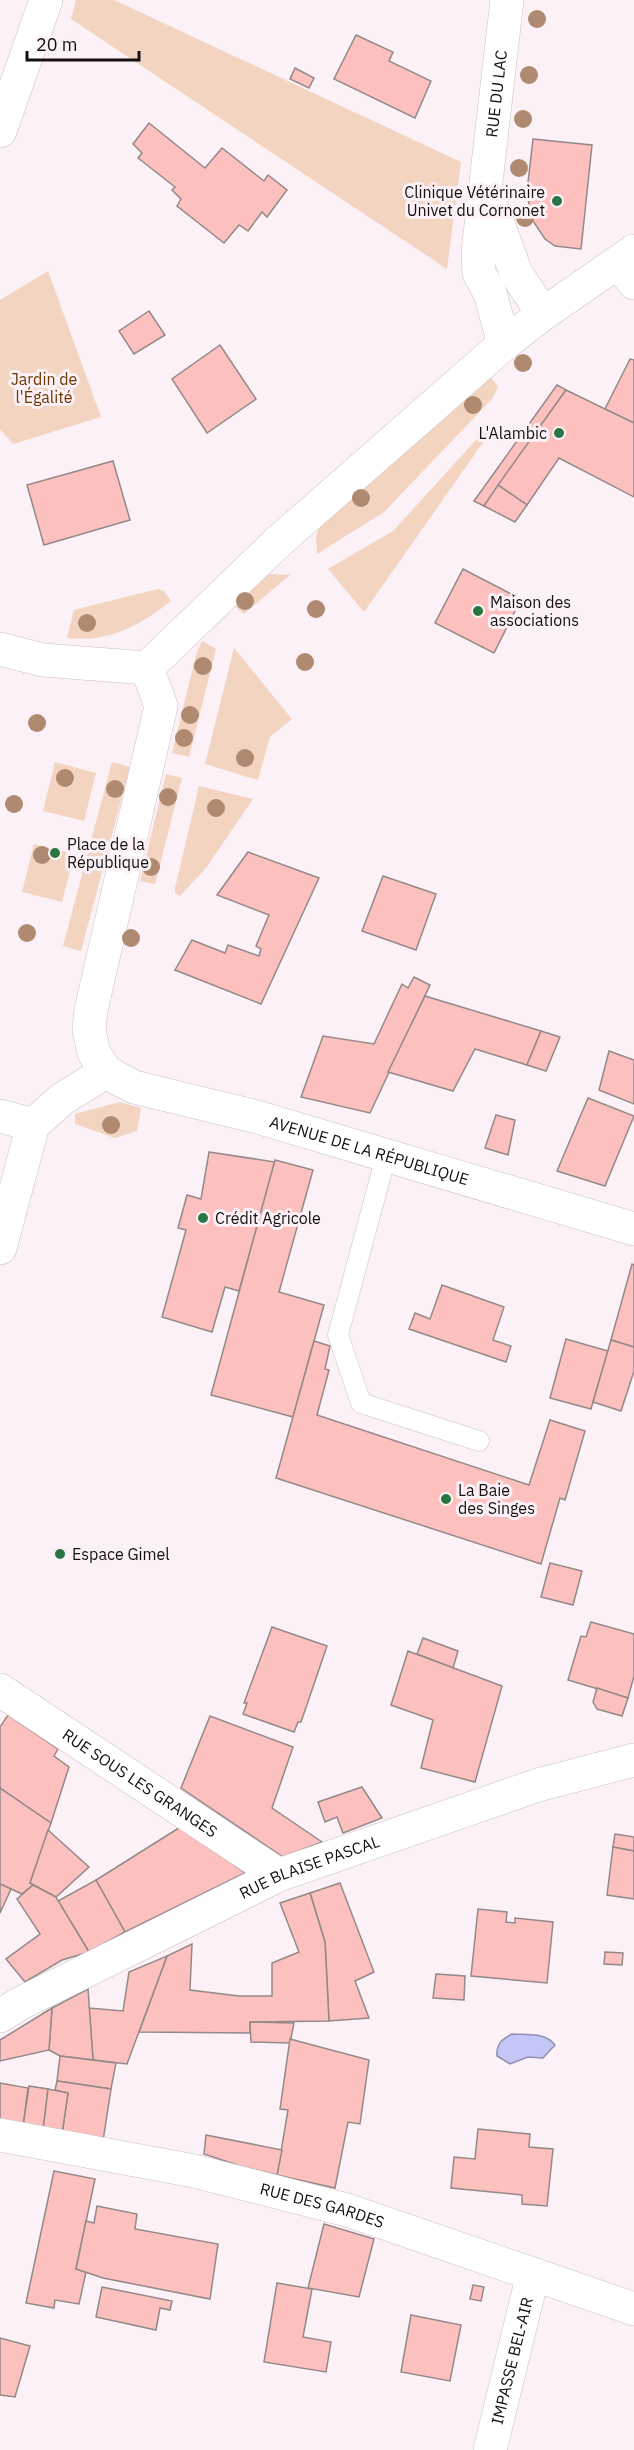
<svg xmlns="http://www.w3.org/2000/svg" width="634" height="2450" font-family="'IBM Plex Sans',sans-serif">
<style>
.green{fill:#f3d4c1}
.water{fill:#c4c6f8;stroke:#8f90b3;stroke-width:1.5}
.building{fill:#fcc0be;stroke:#948989;stroke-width:1.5}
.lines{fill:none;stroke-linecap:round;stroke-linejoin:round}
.lane-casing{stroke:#cac0c4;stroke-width:21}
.street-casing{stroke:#cac0c4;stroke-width:34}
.secondary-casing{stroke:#cac0c4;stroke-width:34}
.lane{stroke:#fff;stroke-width:20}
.street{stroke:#fff;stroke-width:33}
.secondary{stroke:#fff;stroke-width:33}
.tree{fill:#af8a70}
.poi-dot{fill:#2a7544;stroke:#fcf1f6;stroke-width:2}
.labels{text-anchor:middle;stroke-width:6;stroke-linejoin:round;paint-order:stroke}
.street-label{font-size:16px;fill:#141112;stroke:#fcf1f6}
.poi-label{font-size:16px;fill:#141112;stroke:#fcf1f6;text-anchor:start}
.park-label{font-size:16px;fill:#703602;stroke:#fcf1f6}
</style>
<rect width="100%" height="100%" fill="#fcf1f6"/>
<g class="green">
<path d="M76,0h38l347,162 -14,107 -376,-250z"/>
<path d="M48,271l53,146 -88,27 -13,-15v-129z"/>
<path d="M491,377l7,10 -6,12 -108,113 -67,42 -1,-18 6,-15z"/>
<path d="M485,430l6,1 -127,181 -36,-43 65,-38z"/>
<path d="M268,574l22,1 -46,39 -13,-11z"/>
<path d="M158,589l6,2 7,10c-32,25 -63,42 -104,37l7,-28z"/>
<path d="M202,641l14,8 -27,108 -17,-4 24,-98z"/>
<path d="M234,648l58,71 -22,18 -12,43 -53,-16z"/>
<path d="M55,762l41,11 -12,48 -41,-10z"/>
<path d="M112,762l18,5 -49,184 -18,-5z"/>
<path d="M166,774l16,4 -27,106 -15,-3z"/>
<path d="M199,786l54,13 -47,69 -26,28 -5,-3v-5z"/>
<path d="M34,844l40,10 -12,48 -40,-10z"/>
<path d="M120,1102l21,6 -4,23 -22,7 -40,-14v-10z"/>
</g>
<path class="water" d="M512,2034c15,1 33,-2 43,11l-12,13 -15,-1 -18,7 -13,-8c-1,-12 5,-17 15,-22z"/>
<g class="building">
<path d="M356,35l37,17 -4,9 42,20 -16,37 -81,-39z"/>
<path d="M295,68l19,10 -5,10 -19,-9z"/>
<path d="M149,123l56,45 17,-20 42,33 4,-6 19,15 -20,27 -5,-5 -14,19 -9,-6 -15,18 -47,-37 4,-7 -9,-9 3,-3 -37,-29 4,-5 -9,-9z"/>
<path d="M533,139l59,6 -11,104 -26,-3 -10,-7 -14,-21 -4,-27z"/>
<path d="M149,311l16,24 -31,19 -15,-23z"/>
<path d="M220,345l36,54 -49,34 -35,-54z"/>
<path d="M630,359l4,1v63l-29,-14z"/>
<path d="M557,385l9,5 -82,116 -10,-5z"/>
<path d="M566,390l68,33v74l-75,-39 -32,47 -29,-20z"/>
<path d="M113,461l17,59 -86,25 -17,-60z"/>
<path d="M498,485l29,20 -12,17 -31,-16z"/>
<path d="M463,569l58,30 -27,54 -59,-30z"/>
<path d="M248,852l71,26 -58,126 -86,-34 17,-30 33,13 3,-8 31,11 2,-7 -5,-3 13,-31 -52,-20z"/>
<path d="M383,876l53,18 -20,56 -54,-19z"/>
<path d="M414,977l16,8 -60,128 -69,-16 22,-61 51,8 28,-60 6,4z"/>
<path d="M425,996l116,35 -14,34 -52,-16 -22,42 -65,-19z"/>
<path d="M541,1031l19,6 -14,34 -19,-6z"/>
<path d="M609,1051l25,9v44l-35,-14z"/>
<path d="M588,1098l46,18 -29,70 -48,-15z"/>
<path d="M496,1115l19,5 -7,35 -23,-7z"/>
<path d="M209,1152l66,10 -36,129 -14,-4 -13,45 -50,-15 24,-87 -8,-2 9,-33 14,4z"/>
<path d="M275,1160l38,10 -34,122 45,13 -31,112 -82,-22z"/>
<path d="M632,1264l2,1v82l-23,-7z"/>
<path d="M442,1285l62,22 -11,33 18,6 -5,16 -97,-33 6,-16 15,6z"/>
<path d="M566,1339l42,12 -17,58 -41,-11z"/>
<path d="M611,1340l23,7v24l-13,40 -28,-9z"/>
<path d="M314,1341l16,5 -5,23 4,1 -12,45 212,70 21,-65 35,11 -20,69 -5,-2 -19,66 -265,-86z"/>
<path d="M550,1563l32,8 -9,34 -32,-8z"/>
<path d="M591,1622l43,12v42l-6,22 -60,-18 13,-44 5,1z"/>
<path d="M272,1627l55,19 -26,76h-3l-4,10 -51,-18 4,-11h-3z"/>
<path d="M423,1638l35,13 -5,17 -36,-14z"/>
<path d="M408,1651l94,35 -27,96 -54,-14 12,-48 -42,-15z"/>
<path d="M597,1688l31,10 -6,18 -25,-7 -4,-7z"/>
<path d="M8,1715l50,34 -4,7 15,11 -18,56 -51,-35v-61z"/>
<path d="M210,1716l83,31 -21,61 50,34 -39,15 -102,-69z"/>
<path d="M362,1787l20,31 -39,15 -6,-16 -12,5 -7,-20z"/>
<path d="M0,1788l51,35 -21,60 3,2 -11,9 -22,-10z"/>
<path d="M182,1826l63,47 -120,59 -29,-52z"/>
<path d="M48,1830l41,37 -33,30 -26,-14z"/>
<path d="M615,1834l19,3v14l-21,-4z"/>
<path d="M613,1847l21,4v48l-27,-4z"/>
<path d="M96,1880l29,52 -36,20 -31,-51z"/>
<path d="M340,1883l34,89 -19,9 14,37 -40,3 -4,-79 -15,-49z"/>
<path d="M0,1884l11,5 -11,24z"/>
<path d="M33,1885l23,12 33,55 -27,8 -37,22 -19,-23 34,-25 -23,-35z"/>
<path d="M310,1893l15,49 4,79 -79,1v11l-111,-1 28,-76 25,-12 -2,46 49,6h33v-33l27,-11 -19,-49z"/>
<path d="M478,1909l29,3 -1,10 9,1v-5l38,4 -6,61 -76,-7z"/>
<path d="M605,1952l18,1 -1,12 -18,-1z"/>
<path d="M167,1956l-40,108 -34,-4 -4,-52 34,3 6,-39z"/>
<path d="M436,1974l29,2 -1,24 -31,-2z"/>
<path d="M88,1989l5,71 -33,-4 -11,-6 3,-42z"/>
<path d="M52,2008l-3,42 -49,11v-21z"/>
<path d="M250,2022l44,1 -4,20 -39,-1z"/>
<path d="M290,2039l79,21 -9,64 -12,-2 -13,66 -58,-13 11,-65 -8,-1z"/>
<path d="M60,2056l56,7 -5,26 -54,-8z"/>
<path d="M57,2081l54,8 -8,52 -41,-7 6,-41 -13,-3z"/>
<path d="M0,2083l28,5 -5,39 -23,-4z"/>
<path d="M29,2086l19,3 -5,42 -20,-4z"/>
<path d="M48,2089l20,4 -6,41 -19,-3z"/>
<path d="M478,2129l52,5 -1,13 24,2 -6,57 -25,-2v-9l-71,-7 3,-31 21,2z"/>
<path d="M206,2135l76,15 -5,25 -34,-8 -39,-13z"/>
<path d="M54,2171l41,8 -19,90 10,3 -7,32 -24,-4 -1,8 -28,-5z"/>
<path d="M97,2206l40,8 -2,15 83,15 -8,55 -107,-21 -27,-9 10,-48 8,2z"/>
<path d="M324,2224l50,15 -15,58 -51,-9z"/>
<path d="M277,2283l35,6 -9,48 28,5 -5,30 -62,-10z"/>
<path d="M473,2285l11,2 -3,14 -11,-2z"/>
<path d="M102,2287l70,14 -2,9 -10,-2 -4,22 -60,-13z"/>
<path d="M411,2315l50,10 -11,56 -49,-9z"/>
<path d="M0,2338l30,8 -15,51 -15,-2z"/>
</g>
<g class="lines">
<defs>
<path id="lane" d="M386,1156l-48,179 23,68 118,38"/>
<g id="street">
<path d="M0,131l46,-131"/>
<path d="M487,194l29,79 27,41"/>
<path d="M619,263l15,20"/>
<path id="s1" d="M504,344l-14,-51 -11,-20 -1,-22 29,-251"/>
<path d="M0,1116l33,9"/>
<path d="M33,1125l29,-26 44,-27"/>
<path d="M0,1248l33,-123"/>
<path id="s2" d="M0,1690l279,185"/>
<path id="s3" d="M0,2016l21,-13 258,-128 259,-90 96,-25"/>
<path id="s4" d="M0,2135l194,36 153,39 287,99"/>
<path id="s5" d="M490,2450l43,-176"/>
</g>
<g id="secondary">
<path d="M0,649l43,11 104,8 131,-126 226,-198 39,-30 91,-63"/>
<path id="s6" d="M147,668l14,38 -70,304 -2,20 5,23 12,19 28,15 123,30 377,112"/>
</g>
</defs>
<use href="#lane" class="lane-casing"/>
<use href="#street" class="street-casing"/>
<use href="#secondary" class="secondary-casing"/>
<use href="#lane" class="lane"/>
<use href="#street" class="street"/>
<use href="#secondary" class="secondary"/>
</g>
<g class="tree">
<circle cx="537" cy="19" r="9"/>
<circle cx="529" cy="75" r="9"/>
<circle cx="523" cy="119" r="9"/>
<circle cx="519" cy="168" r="9"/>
<circle cx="525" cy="218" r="9"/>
<circle cx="523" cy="363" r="9"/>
<circle cx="473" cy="405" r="9"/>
<circle cx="361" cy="498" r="9"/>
<circle cx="245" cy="601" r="9"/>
<circle cx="316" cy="609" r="9"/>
<circle cx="87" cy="623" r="9"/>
<circle cx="305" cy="662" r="9"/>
<circle cx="203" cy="666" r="9"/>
<circle cx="190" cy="715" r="9"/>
<circle cx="37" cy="723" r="9"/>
<circle cx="184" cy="738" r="9"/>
<circle cx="245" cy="758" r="9"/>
<circle cx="65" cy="778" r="9"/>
<circle cx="115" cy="789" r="9"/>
<circle cx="168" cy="797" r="9"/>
<circle cx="14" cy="804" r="9"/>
<circle cx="216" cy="808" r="9"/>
<circle cx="42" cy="855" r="9"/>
<circle cx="151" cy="867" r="9"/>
<circle cx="27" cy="933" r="9"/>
<circle cx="131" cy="938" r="9"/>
<circle cx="111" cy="1125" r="9"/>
</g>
<g class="poi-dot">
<circle cx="557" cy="201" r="6"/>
<circle cx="559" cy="433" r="6"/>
<circle cx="478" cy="611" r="6"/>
<circle cx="55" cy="853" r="6"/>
<circle cx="203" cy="1218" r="6"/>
<circle cx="446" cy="1499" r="6"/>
<circle cx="60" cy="1554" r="6"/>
</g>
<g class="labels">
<g class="street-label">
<text dy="6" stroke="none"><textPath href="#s1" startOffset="256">RUE DU LAC</textPath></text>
<text dy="6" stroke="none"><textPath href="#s6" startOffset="694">AVENUE DE LA RÉPUBLIQUE</textPath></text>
<text dy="6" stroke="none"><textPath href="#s2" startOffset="168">RUE SOUS LES GRANGES</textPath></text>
<text dy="6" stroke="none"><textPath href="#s3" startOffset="344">RUE BLAISE PASCAL</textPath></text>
<text dy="6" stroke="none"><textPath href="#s4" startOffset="330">RUE DES GARDES</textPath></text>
<text dy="6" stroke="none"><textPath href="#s5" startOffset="92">IMPASSE BEL-AIR</textPath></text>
</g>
<g class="poi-label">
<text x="545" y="198" text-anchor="end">Clinique Vétérinaire<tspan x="545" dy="18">Univet du Cornonet</tspan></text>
<text x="547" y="439" text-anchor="end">L'Alambic</text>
<text x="490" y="608">Maison des<tspan x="490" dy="18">associations</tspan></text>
<text x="67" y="850">Place de la<tspan x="67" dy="18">République</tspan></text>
<text x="215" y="1224">Crédit Agricole</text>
<text x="458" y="1496">La Baie<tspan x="458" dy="18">des Singes</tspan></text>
<text x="72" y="1560">Espace Gimel</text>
</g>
<g class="park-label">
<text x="44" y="385">Jardin de<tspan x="44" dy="18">l'Égalité</tspan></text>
</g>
</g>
<path d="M27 51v9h112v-9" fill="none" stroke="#141112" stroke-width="3"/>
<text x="36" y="51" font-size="18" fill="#141112" stroke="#fcf1f6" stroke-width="4.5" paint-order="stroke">20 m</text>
</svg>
